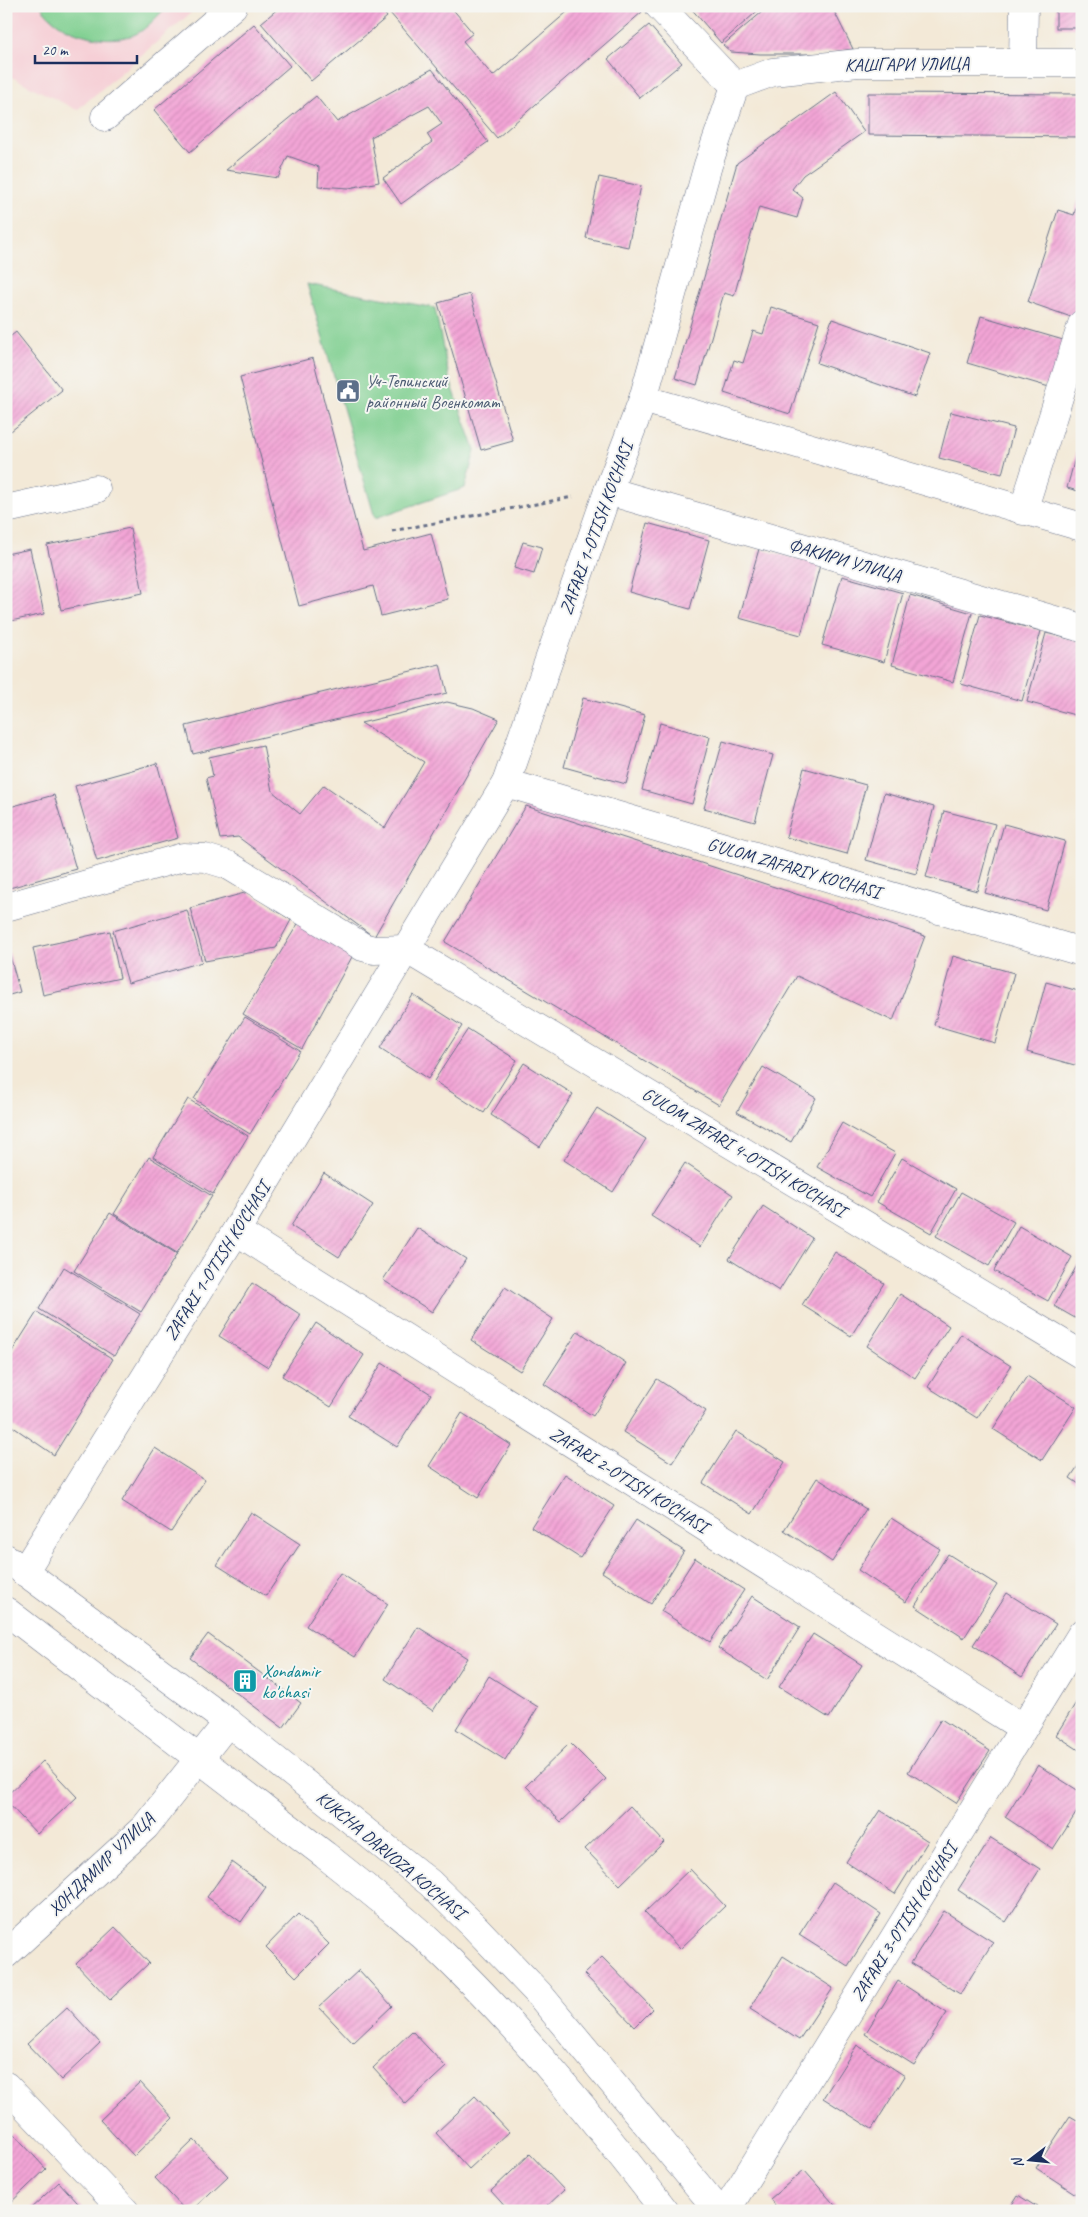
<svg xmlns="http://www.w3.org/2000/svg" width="1088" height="2217" font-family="Caveat,sans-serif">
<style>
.built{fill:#f6cfd6}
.green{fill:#7fcf90;stroke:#4d7f77}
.building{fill:url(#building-hatch)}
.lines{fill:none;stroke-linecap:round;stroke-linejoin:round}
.minor-casing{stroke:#677088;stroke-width:29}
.major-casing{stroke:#677088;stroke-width:29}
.path{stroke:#677088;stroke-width:3;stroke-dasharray:4 4;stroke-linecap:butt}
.minor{stroke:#fff;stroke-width:28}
.major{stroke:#fff;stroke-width:28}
.labels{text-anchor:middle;stroke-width:4;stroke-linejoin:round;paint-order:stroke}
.street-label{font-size:18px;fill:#1b2f5e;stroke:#f6f6f2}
.service-label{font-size:18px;fill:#4e5e75;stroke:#f6f6f2;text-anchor:start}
.culture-label{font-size:18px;fill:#0d838f;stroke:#f6f6f2;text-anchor:start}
</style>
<defs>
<pattern id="building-hatch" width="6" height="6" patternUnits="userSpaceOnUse" patternTransform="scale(1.25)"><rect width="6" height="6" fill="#f3a5d6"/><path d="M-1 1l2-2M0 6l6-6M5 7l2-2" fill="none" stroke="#d08eba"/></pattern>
</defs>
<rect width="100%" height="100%" fill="#f6f6f2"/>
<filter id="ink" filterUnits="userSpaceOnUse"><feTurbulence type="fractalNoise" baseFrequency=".02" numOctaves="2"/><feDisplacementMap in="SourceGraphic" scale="10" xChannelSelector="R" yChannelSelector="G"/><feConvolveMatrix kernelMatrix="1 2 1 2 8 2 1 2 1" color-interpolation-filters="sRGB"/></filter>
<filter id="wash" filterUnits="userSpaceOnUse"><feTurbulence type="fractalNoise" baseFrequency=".0096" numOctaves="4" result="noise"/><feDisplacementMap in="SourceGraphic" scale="20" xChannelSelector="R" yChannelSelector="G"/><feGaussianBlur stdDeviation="1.12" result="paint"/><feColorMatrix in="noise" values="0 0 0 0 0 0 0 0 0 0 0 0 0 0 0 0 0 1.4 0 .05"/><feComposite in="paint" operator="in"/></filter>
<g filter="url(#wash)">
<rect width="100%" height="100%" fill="#f3e9d7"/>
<path class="built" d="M6,6h193l-122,104 -71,-36z"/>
<g class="green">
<path d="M41,6h127c-9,8 -21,23 -32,28 -29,12 -79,0 -95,-28z"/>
<path d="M307,284l128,24 14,69 26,73 -10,38 -90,30z"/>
</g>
<g id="blocks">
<g class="building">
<path d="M281,6h98l8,11 -76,64 -50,-58z"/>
<path d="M384,6h66l23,27 -10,8 30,35 81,-70h63l5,6 -145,126z"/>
<path d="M689,6h74l-42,37z"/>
<path d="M769,6h33l31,3 20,40 -34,5h-59l-29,-2 -8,-7z"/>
<rect x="913" y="6" width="58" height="4"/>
<rect x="1056" y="6" width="26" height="22"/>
<path d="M254,24l36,42 -100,86 -36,-42z"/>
<path d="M649,25l33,38 -42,35 -32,-39z"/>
<path d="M432,69l56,73 -87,62 -18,-26 49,-36 -5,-8 15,-10 -13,-18 -58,31 8,45 -30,6 -31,-2 1,-19 -31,-11 -10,22 -52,-8 90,-74 21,26z"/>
<path d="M836,92l28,40 -61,43 -11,14 11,9 -6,20 -38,-11 -25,89 -10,-3 -27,92 -22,-7 62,-215z"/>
<path d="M868,93l214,1v43l-214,-2z"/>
<path d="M599,177l42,9 -13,61 -42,-9z"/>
<path d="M1081,192l1,102 -8,24 -46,-16 30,-92 16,5z"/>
<path d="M470,294l43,147 -32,9 -43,-147z"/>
<path d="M771,307l48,15 -29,92 -66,-21 10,-33 9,3 10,-32 10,3z"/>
<path d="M981,316l89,26 -14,47 -89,-26z"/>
<path d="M832,319l98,34 -15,44 -98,-34z"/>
<path d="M16,332l46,58 -51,41 -5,-6v-85z"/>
<path d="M313,358l50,193 68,-18 17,66 -67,17 -8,-30 -74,20 -59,-229z"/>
<path d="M951,412l63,16 -12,46 -63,-16z"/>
<path d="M1081,436h1v56l-15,-4z"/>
<path d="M647,523l62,17 -19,69 -61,-17z"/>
<path d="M130,528l13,65 -82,17 -14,-65z"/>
<path d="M523,542l19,5 -8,27 -20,-6z"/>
<path d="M30,549l14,65 -38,8v-68z"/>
<path d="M759,549l61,16 -19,70 -62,-17z"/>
<path d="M842,576l61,17 -19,69 -62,-17z"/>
<path d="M910,595l62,18 -19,69 -61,-17z"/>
<path d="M980,615l61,16 -19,70 -61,-17z"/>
<path d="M1046,633l36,9v75l-55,-15z"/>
<path d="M440,664l7,29 -254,61 -7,-28z"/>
<path d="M583,698l62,17 -19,69 -62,-17z"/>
<path d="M447,702l26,6 26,11 -125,218 -136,-100 -18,2 -14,-61 7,-2 -4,-19 54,-12 9,46 28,23 24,-29 61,43 39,-66 -63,-39z"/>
<path d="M660,723l50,14 -18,67 -50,-14z"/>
<path d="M723,741l50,14 -18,67 -51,-14z"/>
<path d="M157,763l21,75 -81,23 -22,-75z"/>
<path d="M804,768l62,17 -19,69 -61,-17z"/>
<path d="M884,793l50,14 -18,67 -50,-14z"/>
<path d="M54,795l22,74 -70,20v-81z"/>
<path d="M526,806l399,130 -32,85 -96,-45 -78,129 -274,-163z"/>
<path d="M944,811l51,13 -18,67 -51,-14z"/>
<path d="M1004,824l61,17 -19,69 -61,-17z"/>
<path d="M248,892l43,28 -15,28 -71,13 -15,-53z"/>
<path d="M187,910l15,52 -74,21 -15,-52z"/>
<path d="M299,922l54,33 -51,94 -59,-35z"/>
<path d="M110,931l10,47 -77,17 -10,-47z"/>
<path d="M9,953l11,39 -14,4v-42z"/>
<path d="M953,956l61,17 -19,70 -61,-18z"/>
<path d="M1046,982l36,10v75l-55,-15z"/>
<path d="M413,995l49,31 -34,53 -48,-31z"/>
<path d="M245,1017l55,34 -50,83 -56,-35z"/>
<path d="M468,1029l49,31 -33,53 -50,-32z"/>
<path d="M524,1063l49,31 -33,53 -49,-32z"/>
<path d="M763,1067l53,31 -25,44 -54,-30z"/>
<path d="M188,1099l60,37 -35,58 -60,-37z"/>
<path d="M597,1108l49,31 -33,53 -49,-32z"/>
<path d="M842,1123l53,30 -25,44 -53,-30z"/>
<path d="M149,1157l63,39 -35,57 -63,-39z"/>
<path d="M902,1158l54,31 -25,44 -54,-31z"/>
<path d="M685,1163l48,32 -33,52 -49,-31z"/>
<path d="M324,1173l49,32 -34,52 -48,-31z"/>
<path d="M961,1192l53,30 -25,44 -53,-30z"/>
<path d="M763,1206l49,32 -33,53 -50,-32z"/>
<path d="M110,1213l67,41 -36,58 -67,-41z"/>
<path d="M1019,1226l53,31 -24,44 -54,-30z"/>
<path d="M417,1228l49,31 -34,53 -49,-32z"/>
<path d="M835,1252l49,31 -33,53 -49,-31z"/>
<path d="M1079,1262l3,1v59l-28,-16z"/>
<path d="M64,1267l76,47 -26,42 -75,-47z"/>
<path d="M252,1283l49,32 -33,52 -49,-31z"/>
<path d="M505,1287l48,32 -33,52 -49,-31z"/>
<path d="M900,1294l49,32 -34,52 -48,-32z"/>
<path d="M37,1312l76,47 -59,96 -48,-33v-61z"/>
<path d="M316,1323l48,32 -33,52 -49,-31z"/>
<path d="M578,1331l48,32 -33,53 -49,-32z"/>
<path d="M961,1334l50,32 -34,52 -49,-31z"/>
<path d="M382,1363l49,31 -34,53 -49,-31z"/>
<path d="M1027,1376l49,31 -34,53 -49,-31z"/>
<path d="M657,1379l49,32 -34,52 -49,-31z"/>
<path d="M462,1413l49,32 -33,53 -49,-32z"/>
<path d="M736,1431l49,31 -33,52 -49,-31z"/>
<path d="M155,1448l50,32 -34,52 -49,-31z"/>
<path d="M1082,1460v26l-12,-8z"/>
<path d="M565,1474l49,32 -34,52 -49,-31z"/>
<path d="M817,1478l49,31 -34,53 -48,-32z"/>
<path d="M251,1512l49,32 -34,52 -49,-31z"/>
<path d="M891,1518l49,31 -34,53 -48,-32z"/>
<path d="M636,1520l48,31 -33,53 -49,-32z"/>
<path d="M948,1554l49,31 -33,53 -49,-32z"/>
<path d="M695,1558l49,32 -34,52 -49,-31z"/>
<path d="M340,1573l48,31 -33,53 -49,-31z"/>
<path d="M1007,1593l49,31 -34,53 -49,-32z"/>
<path d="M752,1596l48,31 -33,53 -49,-32z"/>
<path d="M418,1627l49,31 -34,53 -48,-32z"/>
<path d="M208,1634l93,69 -18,25 -93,-70z"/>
<path d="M813,1634l49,31 -33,53 -50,-31z"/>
<path d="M489,1676l49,31 -33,53 -49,-31z"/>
<path d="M1082,1693v59l-26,-17z"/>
<path d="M941,1719l49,32 -34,52 -48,-31z"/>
<path d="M570,1743l36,36 -45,43 -35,-36z"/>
<path d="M43,1761l34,36 -40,37 -31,-33v-5z"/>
<path d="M1038,1765l44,28v11l-29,45 -48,-32z"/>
<path d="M630,1806l34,36 -44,43 -35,-36z"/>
<path d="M880,1810l48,31 -33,53 -49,-32z"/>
<path d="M991,1838l49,31 -34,53 -48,-32z"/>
<path d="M232,1862l34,25 -25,35 -34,-25z"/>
<path d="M690,1869l35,37 -45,43 -35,-37z"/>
<path d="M833,1882l48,32 -33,52 -49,-31z"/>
<path d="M944,1911l49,31 -33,52 -49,-31z"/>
<path d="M298,1914l31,30 -33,33 -30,-30z"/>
<path d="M115,1927l34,36 -39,37 -34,-36z"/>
<path d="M783,1956l50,32 -34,52 -49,-31z"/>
<path d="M602,1957l51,52 -18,18 -51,-53z"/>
<path d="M359,1970l33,36 -39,37 -34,-36z"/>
<path d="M898,1981l49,32 -33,52 -49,-31z"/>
<path d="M67,2007l33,36 -39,37 -34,-36z"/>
<path d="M412,2031l34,36 -40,37 -33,-36z"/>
<path d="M857,2045l48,31 -33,53 -49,-31z"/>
<path d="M140,2082l33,36 -39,38 -34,-36z"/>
<path d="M475,2096l34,36 -40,37 -33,-36z"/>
<path d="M1070,2116l12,7v75l-46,-30z"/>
<path d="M13,2133l33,36 -40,38v-68z"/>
<path d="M194,2140l34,36 -37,35h-5l-31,-33z"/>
<path d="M530,2154l34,36 -22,21h-33l-18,-20z"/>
<path d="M804,2170l36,41h-60l-10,-12z"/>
<path d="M59,2182l26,29h-57z"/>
<path d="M1018,2195l25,16h-35z"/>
</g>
</g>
</g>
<g filter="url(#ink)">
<use href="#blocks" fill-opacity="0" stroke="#677088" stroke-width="1"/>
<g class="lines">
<defs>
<g id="minor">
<path d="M659,6l76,80"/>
<path d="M1023,61l1,-55"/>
<path d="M735,86l38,-14 85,-9h224"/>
<path d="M105,117l128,-111"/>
<path d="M643,399l439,128"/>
<path d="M608,491l474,137"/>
<path d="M6,509l90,-20"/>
<path d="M1023,511l59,-187"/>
<path d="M506,783l576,169"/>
<path d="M6,907l177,-50 22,1 23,7 135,82 11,3 32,-1 676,406"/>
<path d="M236,1231l787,497"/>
<path d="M24,1572l212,-341 270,-448 102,-292 35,-92 65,-234 27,-79"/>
<path d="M6,1954l139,-127 83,-105"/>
<path d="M6,2086l119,125"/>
<path d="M726,2211l356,-578"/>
</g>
<g id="major">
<path d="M6,1558l222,164 202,161 45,44 64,67 180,217"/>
<path d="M6,1611l319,244c41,33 84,66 122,103 79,77 150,165 218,253"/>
</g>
</defs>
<use href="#minor" class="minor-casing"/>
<use href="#major" class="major-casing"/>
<path class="path" d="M392,531l181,-34"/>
<use href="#minor" class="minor"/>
<use href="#major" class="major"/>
</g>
</g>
<defs>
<symbol id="civic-square" viewBox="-11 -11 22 22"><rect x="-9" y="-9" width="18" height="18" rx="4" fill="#5c6f8a" stroke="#f6f6f2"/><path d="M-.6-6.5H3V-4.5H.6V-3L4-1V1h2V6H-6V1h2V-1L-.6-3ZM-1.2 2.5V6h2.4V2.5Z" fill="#fff"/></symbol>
<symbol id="building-square" viewBox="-11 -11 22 22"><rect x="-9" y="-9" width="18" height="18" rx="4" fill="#0f9aa8" stroke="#f6f6f2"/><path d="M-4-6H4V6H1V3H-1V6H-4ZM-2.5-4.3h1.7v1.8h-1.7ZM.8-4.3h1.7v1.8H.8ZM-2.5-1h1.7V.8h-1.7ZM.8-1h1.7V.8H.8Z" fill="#fff"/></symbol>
</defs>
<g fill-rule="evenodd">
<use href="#civic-square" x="334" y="377" width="28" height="28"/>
<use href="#building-square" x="231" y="1667" width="28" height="28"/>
</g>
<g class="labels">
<g class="street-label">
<text transform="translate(907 64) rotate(-1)" y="6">КАШГАРИ УЛИЦА</text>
<text transform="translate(596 528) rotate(-70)" y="6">ZAFARI 1-O'TISH KO'CHASI</text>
<text transform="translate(845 560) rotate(16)" y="6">ФАКИРИ УЛИЦА</text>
<text transform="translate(794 868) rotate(16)" y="6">G'ULOM ZAFARIY KO'CHASI</text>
<text transform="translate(744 1152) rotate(31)" y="6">G'ULOM ZAFARI 4-O'TISH KO'CHASI</text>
<text transform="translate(217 1261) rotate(-58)" y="6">ZAFARI 1-O'TISH KO'CHASI</text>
<text transform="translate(629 1480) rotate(32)" y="6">ZAFARI 2-O'TISH KO'CHASI</text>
<text transform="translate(391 1855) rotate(40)" y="6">KUKCHA DARVOZA KO'CHASI</text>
<text transform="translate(101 1864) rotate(-44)" y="6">ХОНДАМИР УЛИЦА</text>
<text transform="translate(904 1922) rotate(-58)" y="6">ZAFARI 3-O'TISH KO'CHASI</text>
</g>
<g class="service-label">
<text x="366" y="387">Уч-Тепинский<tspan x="366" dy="21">районный Военкомат</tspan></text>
</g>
<g class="culture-label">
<text x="262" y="1677">Xondamir<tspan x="262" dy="21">ko'chasi</tspan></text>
</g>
</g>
<rect width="1088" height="2217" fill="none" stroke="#f6f6f2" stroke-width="25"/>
<g transform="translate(1030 2160) rotate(254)" stroke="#f6f6f2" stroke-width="4" paint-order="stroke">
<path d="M0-4L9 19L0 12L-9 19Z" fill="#1b2f5e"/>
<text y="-8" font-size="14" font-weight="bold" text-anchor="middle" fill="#1b2f5e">N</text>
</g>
<path d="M35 55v8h102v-8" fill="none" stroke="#1b2f5e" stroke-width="2.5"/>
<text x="42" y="55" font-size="15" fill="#1b2f5e" stroke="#f6f6f2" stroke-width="4" paint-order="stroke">20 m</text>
</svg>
